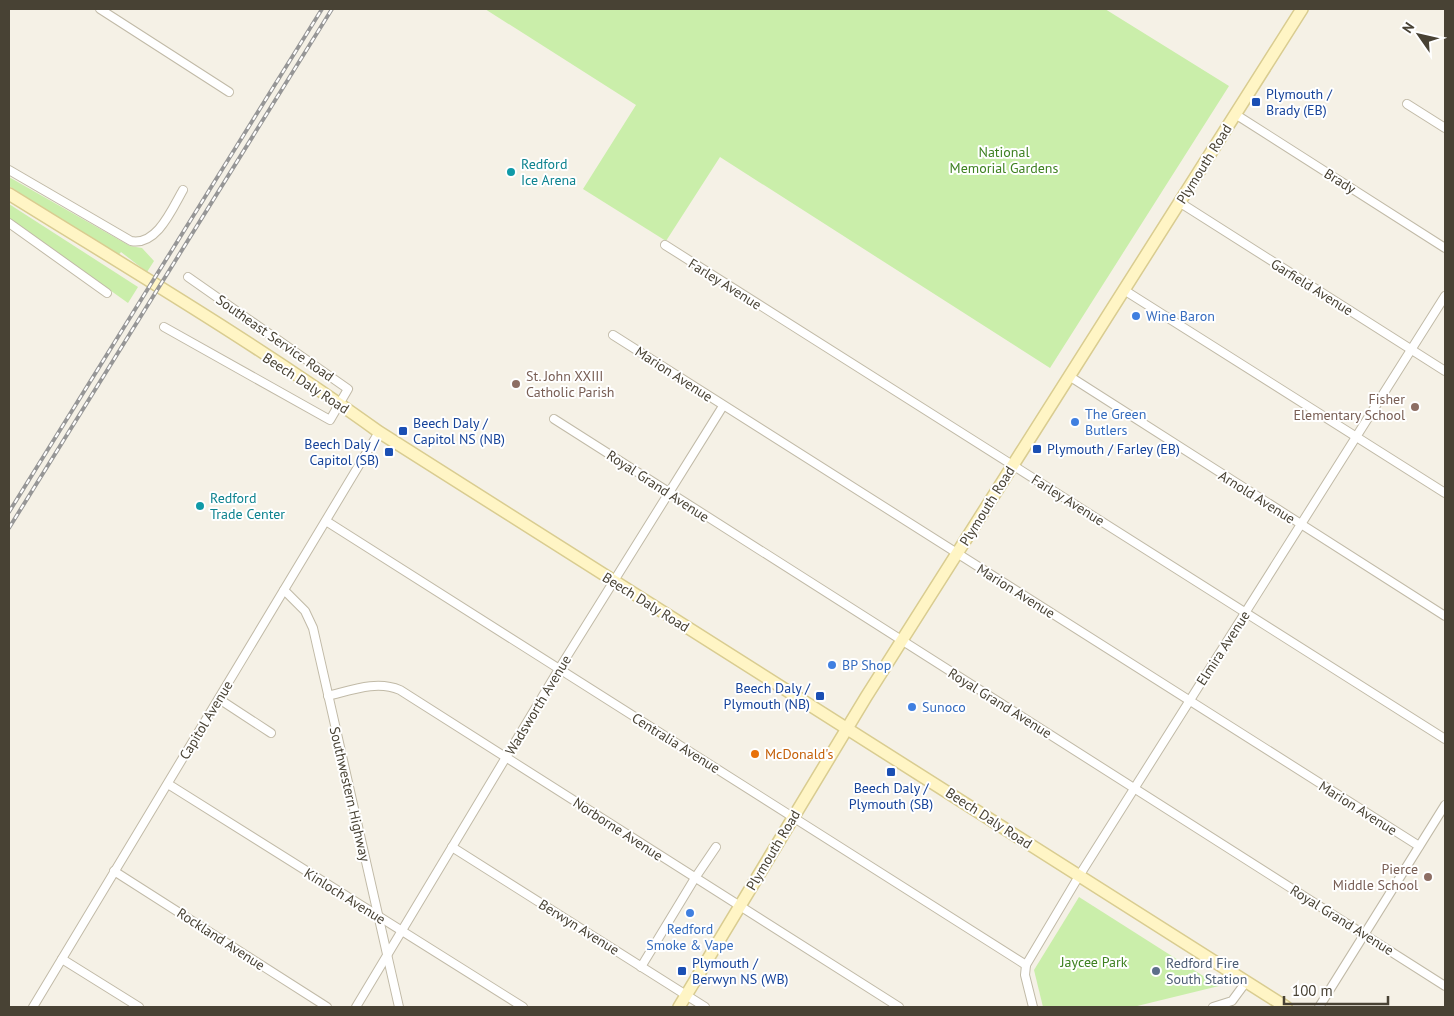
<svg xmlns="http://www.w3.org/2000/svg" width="1454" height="1016" font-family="'PT Sans',sans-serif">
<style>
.green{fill:#caeeaa}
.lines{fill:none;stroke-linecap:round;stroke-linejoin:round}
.street-casing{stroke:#c1baa7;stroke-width:10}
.secondary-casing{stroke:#d9cc90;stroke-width:14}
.street{stroke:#fff;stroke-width:8}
.secondary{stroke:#fff5c5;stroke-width:11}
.rail-casing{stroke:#969696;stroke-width:4}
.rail{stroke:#fff;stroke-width:2;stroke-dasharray:5.5;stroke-linecap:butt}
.transit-dot{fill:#1a4fb4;stroke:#fff;stroke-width:2}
.culture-dot{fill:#0f9aa8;stroke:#fff;stroke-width:2}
.shop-dot{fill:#3f7fe0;stroke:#fff;stroke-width:2}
.education-dot{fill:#8d6e63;stroke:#fff;stroke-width:2}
.food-dot{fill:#e8710a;stroke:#fff;stroke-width:2}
.service-dot{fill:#5c6f8a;stroke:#fff;stroke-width:2}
.labels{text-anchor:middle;stroke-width:4;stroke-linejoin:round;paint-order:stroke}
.transit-label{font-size:14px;fill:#164399;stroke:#fff;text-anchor:start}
.park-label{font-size:14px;fill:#3e8121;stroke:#fff}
.culture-label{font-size:14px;fill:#0d838f;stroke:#fff;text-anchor:start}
.street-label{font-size:14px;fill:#484234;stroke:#fff}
.shop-label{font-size:14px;fill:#366cbe;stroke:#fff;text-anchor:start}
.education-label{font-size:14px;fill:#785e54;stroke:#fff;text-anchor:end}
.food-label{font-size:14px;fill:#c56008;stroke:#fff;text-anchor:start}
.service-label{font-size:14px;fill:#4e5e75;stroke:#fff;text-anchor:start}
</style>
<rect width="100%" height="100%" fill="#f5f1e6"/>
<g class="green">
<path d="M485,9h620l124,77 -179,282 -330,-211 -54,84 -83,-52 53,-84z"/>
<path d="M9,177l121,69 12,2 12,13 -7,11 -26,-20 -3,4 -109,-70z"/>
<path d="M9,204l129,83 -10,16 -119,-85z"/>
<path d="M1079,897l140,89 -86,21h-90l-9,-37z"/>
</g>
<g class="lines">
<defs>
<g id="street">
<path d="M100,9l129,83"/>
<path d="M1407,104l38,24"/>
<path d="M1235,114l210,134"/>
<path d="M9,170l122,71c26,5 41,-32 52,-51"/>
<path d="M1179,202l266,169"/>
<path d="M9,223l98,70"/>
<path d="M665,245l780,494"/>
<path d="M1124,290l321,203"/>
<path d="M164,327l166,93 18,-31 -160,-112"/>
<path d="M613,335l806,511"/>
<path d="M1069,376l376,240"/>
<path d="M554,419l891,567"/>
<path d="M326,521l700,444"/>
<path d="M284,590l21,21 8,17 86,379"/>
<path d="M328,696c24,-6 49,-16 72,-6l499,317"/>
<path d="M219,699l52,34"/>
<path d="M168,784l355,223"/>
<path d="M452,847l253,160"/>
<path d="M114,871l213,136"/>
<path d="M62,959l77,48"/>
<path d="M641,967l54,-89 21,-31"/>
<path d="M33,1007l346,-575"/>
<path d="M356,1007l203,-338 164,-263"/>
<path d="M1033,1007l-8,-32 1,-10 53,-89 366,-580"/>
<path d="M1213,1007l19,-6 14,-19"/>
<path d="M1319,1007l126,-202"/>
</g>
<g id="secondary">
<path d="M9,194c124,77 251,152 370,238l907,575"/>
<path d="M679,1007l187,-310 436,-688"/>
</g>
</defs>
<use href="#street" class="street-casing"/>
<use href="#secondary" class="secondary-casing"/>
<use href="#street" class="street"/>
<use href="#secondary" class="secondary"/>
<defs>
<g id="rail">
<path d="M9,512l313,-503"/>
<path d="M9,528l323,-519"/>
</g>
</defs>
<use href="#rail" class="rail-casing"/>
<use href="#rail" class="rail"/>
</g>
<g class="transit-dot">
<rect x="1251" y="97" width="10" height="10" rx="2.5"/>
<rect x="398" y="426" width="10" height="10" rx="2.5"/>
<rect x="1032" y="444" width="10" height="10" rx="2.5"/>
<rect x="384" y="447" width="10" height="10" rx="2.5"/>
<rect x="815" y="691" width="10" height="10" rx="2.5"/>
<rect x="886" y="767" width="10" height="10" rx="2.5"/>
<rect x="677" y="966" width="10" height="10" rx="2.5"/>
</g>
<g class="culture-dot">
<circle cx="511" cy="172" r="5"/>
<circle cx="200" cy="506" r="5"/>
</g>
<g class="shop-dot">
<circle cx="1136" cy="316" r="5"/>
<circle cx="1075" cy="422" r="5"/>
<circle cx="832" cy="665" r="5"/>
<circle cx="912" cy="707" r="5"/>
<circle cx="690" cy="913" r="5"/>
</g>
<g class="education-dot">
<circle cx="516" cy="384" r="5"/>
<circle cx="1415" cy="407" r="5"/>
<circle cx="1428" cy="877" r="5"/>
</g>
<circle class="food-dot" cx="755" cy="754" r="5"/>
<circle class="service-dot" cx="1156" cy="971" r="5"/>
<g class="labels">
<g class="transit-label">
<text x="1266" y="99">Plymouth /<tspan x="1266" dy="16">Brady (EB)</tspan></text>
<text x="413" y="428">Beech Daly /<tspan x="413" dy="16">Capitol NS (NB)</tspan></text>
<text x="379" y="449" text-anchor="end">Beech Daly /<tspan x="379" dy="16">Capitol (SB)</tspan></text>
<text x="1047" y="454">Plymouth / Farley (EB)</text>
<text x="810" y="693" text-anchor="end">Beech Daly /<tspan x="810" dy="16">Plymouth (NB)</tspan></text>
<text x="891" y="793" text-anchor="middle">Beech Daly /<tspan x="891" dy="16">Plymouth (SB)</tspan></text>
<text x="692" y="968">Plymouth /<tspan x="692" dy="16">Berwyn NS (WB)</tspan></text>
</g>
<g class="park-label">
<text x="1004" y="157">National<tspan x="1004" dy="16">Memorial Gardens</tspan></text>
<text x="1094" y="967">Jaycee Park</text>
</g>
<g class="culture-label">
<text x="521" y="169">Redford<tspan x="521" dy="16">Ice Arena</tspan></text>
<text x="210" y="503">Redford<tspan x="210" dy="16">Trade Center</tspan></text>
</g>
<g class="street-label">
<text transform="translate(1204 164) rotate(-58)" y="5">Plymouth Road</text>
<text transform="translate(1340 181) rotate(32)" y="5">Brady</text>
<text transform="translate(725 284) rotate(32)" y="5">Farley Avenue</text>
<text transform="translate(1312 287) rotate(32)" y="5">Garfield Avenue</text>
<text transform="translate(275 338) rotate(35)" y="5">Southeast Service Road</text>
<text transform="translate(674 374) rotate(33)" y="5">Marion Avenue</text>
<text transform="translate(306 383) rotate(33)" y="5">Beech Daly Road</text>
<text transform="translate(658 486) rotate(33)" y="5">Royal Grand Avenue</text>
<text transform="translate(1257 497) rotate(32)" y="5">Arnold Avenue</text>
<text transform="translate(1068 500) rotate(32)" y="5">Farley Avenue</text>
<text transform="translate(987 506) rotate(-58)" y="5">Plymouth Road</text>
<text transform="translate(1016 591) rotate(32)" y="5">Marion Avenue</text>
<text transform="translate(646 602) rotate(32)" y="5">Beech Daly Road</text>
<text transform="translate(1223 648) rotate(-57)" y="5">Elmira Avenue</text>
<text transform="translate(1000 703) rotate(32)" y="5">Royal Grand Avenue</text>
<text transform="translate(538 705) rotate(-59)" y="5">Wadsworth Avenue</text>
<text transform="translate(206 720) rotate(-59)" y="5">Capitol Avenue</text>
<text transform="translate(676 743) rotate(32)" y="5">Centralia Avenue</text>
<text transform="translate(350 794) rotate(77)" y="5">Southwestern Highway</text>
<text transform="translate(1358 808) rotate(32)" y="5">Marion Avenue</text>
<text transform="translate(989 818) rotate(33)" y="5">Beech Daly Road</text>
<text transform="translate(618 829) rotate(33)" y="5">Norborne Avenue</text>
<text transform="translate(773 850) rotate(-59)" y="5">Plymouth Road</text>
<text transform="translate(345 896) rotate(32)" y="5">Kinloch Avenue</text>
<text transform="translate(1342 920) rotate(32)" y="5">Royal Grand Avenue</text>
<text transform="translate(579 927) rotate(32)" y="5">Berwyn Avenue</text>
<text transform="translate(221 939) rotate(33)" y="5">Rockland Avenue</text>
</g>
<g class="shop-label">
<text x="1146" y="321">Wine Baron</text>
<text x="1085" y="419">The Green<tspan x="1085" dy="16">Butlers</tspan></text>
<text x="842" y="670">BP Shop</text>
<text x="922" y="712">Sunoco</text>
<text x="690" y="934" text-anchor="middle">Redford<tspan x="690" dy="16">Smoke &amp; Vape</tspan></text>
</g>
<g class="education-label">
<text x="526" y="381" text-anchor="start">St. John XXIII<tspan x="526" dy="16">Catholic Parish</tspan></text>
<text x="1405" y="404">Fisher<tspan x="1405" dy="16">Elementary School</tspan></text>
<text x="1418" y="874">Pierce<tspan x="1418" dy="16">Middle School</tspan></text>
</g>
<g class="food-label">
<text x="765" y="759">McDonald's</text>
</g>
<g class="service-label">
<text x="1166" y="968">Redford Fire<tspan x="1166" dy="16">South Station</tspan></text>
</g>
</g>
<rect width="1454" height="1016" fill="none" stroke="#484234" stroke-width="20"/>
<g transform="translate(1419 35) rotate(304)" stroke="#ffffff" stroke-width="4" paint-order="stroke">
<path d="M0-4L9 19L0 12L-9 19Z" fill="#484234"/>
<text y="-8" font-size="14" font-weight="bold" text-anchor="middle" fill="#484234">N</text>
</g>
<path d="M1284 996v8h104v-8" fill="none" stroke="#484234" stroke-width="2.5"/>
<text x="1292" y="996" font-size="15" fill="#484234" stroke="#ffffff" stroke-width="4" paint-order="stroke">100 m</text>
</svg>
